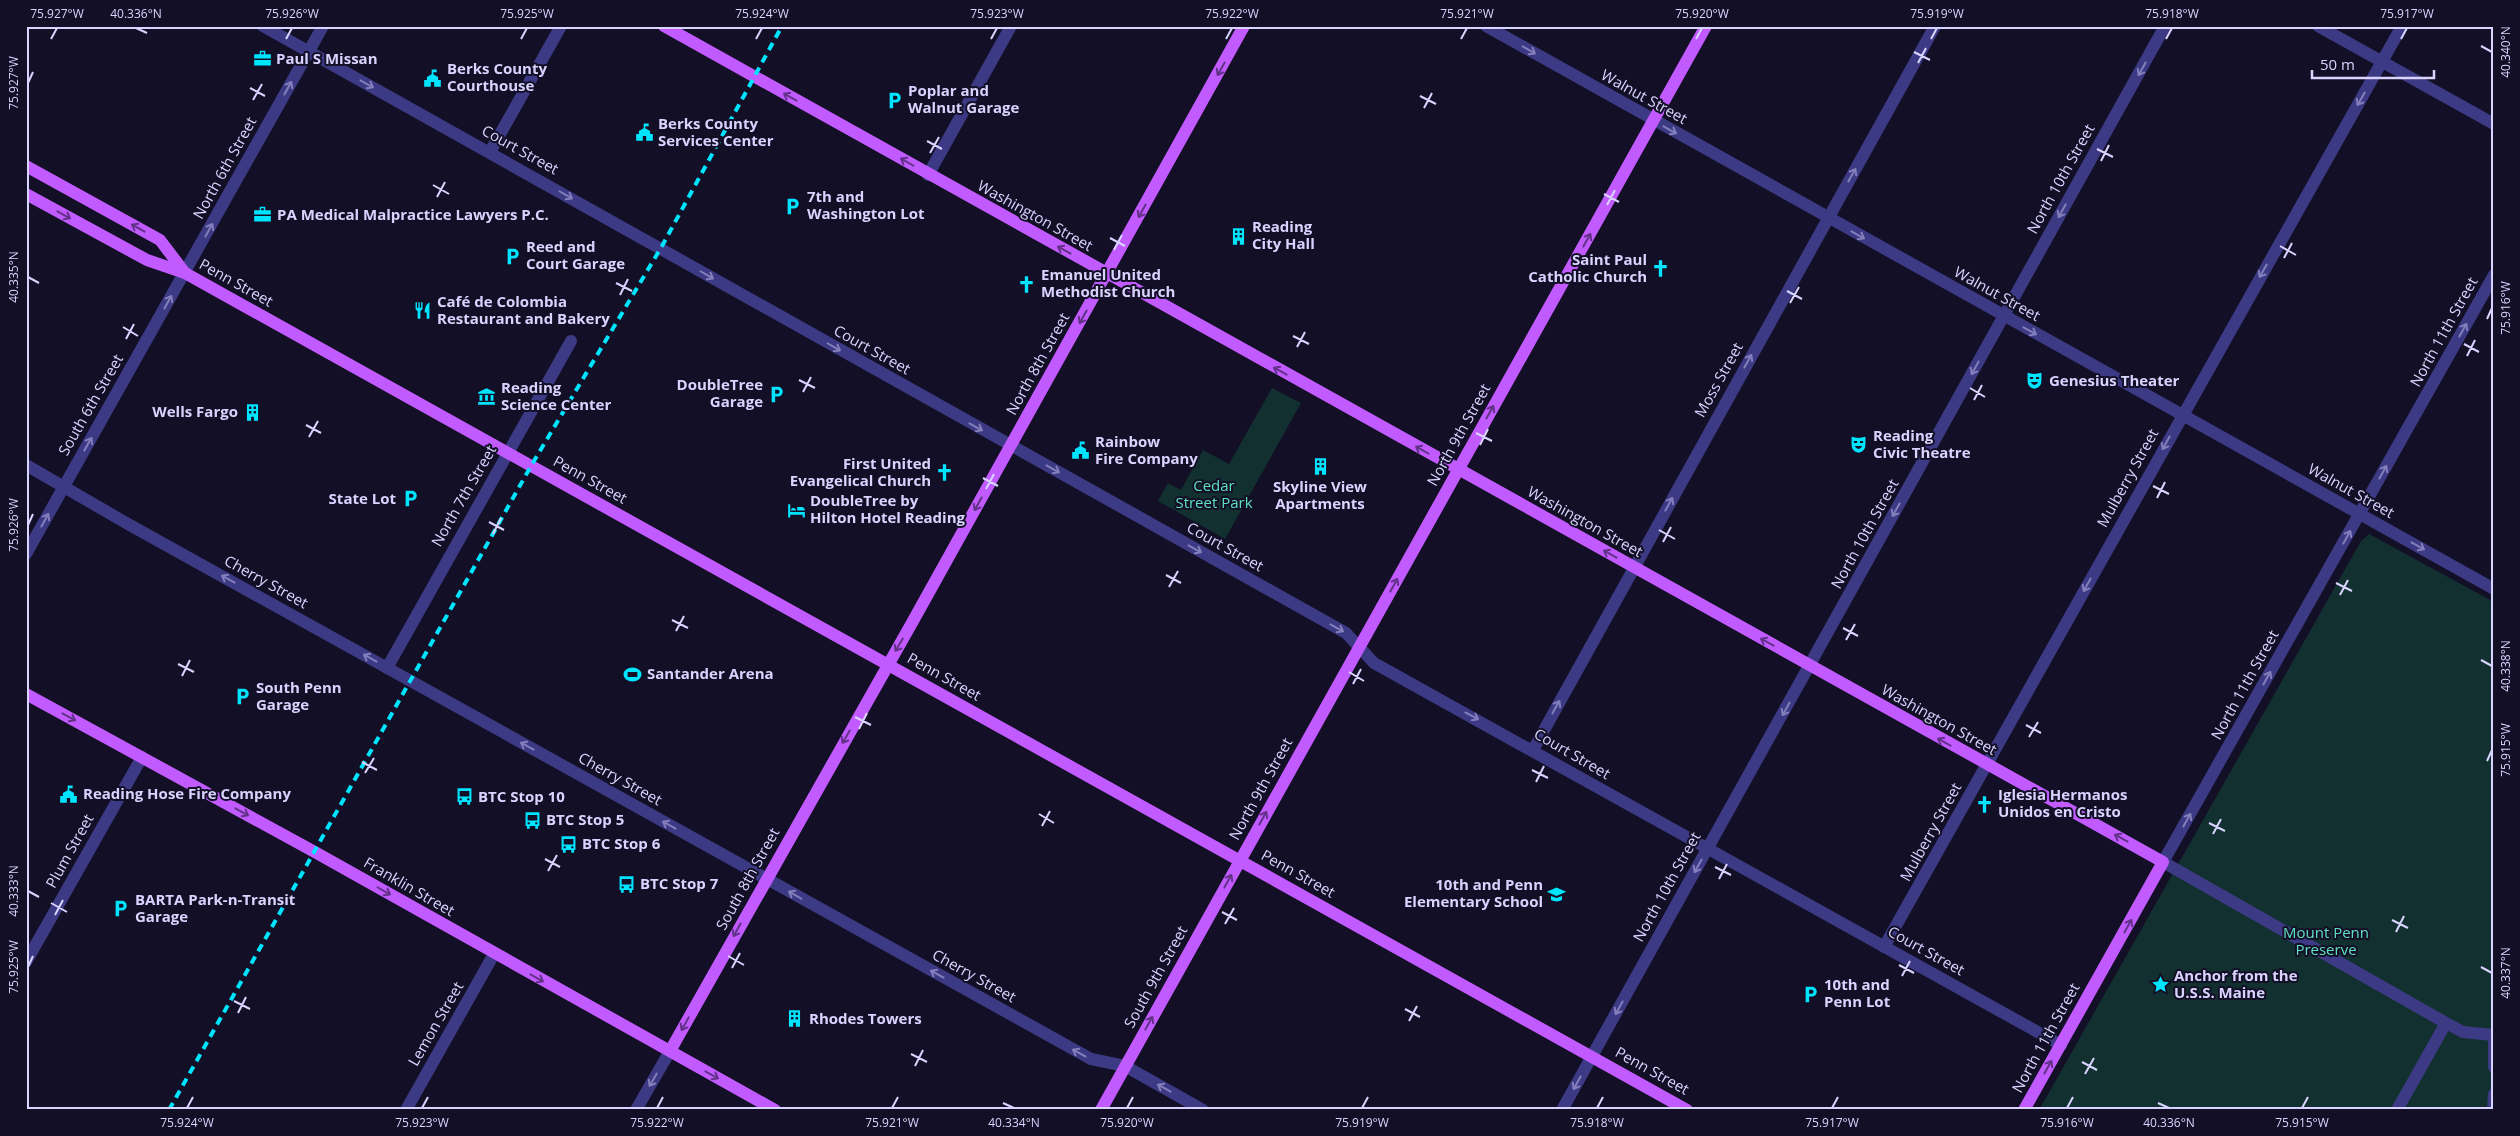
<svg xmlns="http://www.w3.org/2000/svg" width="2520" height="1136" font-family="'Open Sans',sans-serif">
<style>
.green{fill:#12302f}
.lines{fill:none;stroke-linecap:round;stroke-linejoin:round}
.minor{stroke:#3d3a85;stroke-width:12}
.major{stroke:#c25bff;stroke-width:12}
.rail{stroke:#00e5ff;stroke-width:4;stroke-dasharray:8 6;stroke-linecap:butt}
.oneway{stroke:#837fbc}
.oneway2{stroke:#623188}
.ticks{fill:none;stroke:#d9d4ff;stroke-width:2}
.labels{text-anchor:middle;stroke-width:4;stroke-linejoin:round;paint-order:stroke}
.poi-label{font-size:15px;font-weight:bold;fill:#d9d4ff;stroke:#130f26;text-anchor:start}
.street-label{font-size:15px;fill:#d9d4ff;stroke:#130f26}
.park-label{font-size:15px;fill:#5fe0c0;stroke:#130f26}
.neatline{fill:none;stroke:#d9d4ff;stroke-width:2}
.ticks-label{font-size:12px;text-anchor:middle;fill:#d9d4ff}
</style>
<rect width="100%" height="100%" fill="#130f26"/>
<g class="green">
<path d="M1272,388l29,15 -76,136 -67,-38 10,-18 13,7 22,-40 26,14z"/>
<path d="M2369,534l125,68v508h-455l322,-569z"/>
</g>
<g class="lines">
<g class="minor">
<path d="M263,26l1083,607 28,30 687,382"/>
<path d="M1486,26l1008,563"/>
<path d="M2318,26l176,98"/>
<path d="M490,152l71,-126"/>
<path d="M928,175l83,-149"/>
<path d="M26,465l102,59 963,535 34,7 78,44"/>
<path d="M26,554l297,-528"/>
<path d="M387,668l184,-327"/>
<path d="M1533,750l402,-724"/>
<path d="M1884,947l518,-921"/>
<path d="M26,962l116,-205"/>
<path d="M2494,1033v34"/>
<path d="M2493,1035l-30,-3 -17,-9 -283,-161 331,-587"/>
<path d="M406,1110l88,-156"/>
<path d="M636,1110l34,-59"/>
<path d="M1562,1110l603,-1084"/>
<path d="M2397,1110l49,-87"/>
<path d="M2493,1110l1,-16"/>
</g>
<g class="major">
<path d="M664,26l1499,836 -139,248"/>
<path d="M26,166l134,74 25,33"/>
<path d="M26,194l121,66 38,13 1502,837"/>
<path d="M26,694l287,157 462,259"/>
<path d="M670,1051l243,-430 331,-595"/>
<path d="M1101,1110l605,-1084"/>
</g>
<path class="rail" d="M169,1110l362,-644 131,-220 120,-220"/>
</g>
<defs><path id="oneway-shaft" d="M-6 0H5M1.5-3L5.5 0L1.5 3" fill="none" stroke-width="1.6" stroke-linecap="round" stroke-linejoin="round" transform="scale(1.25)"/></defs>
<g class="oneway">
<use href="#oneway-shaft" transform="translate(1529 50) rotate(30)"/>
<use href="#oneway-shaft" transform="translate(2142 69) rotate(119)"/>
<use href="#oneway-shaft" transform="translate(367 84) rotate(29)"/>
<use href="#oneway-shaft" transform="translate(288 88) rotate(-61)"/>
<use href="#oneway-shaft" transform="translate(2361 99) rotate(120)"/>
<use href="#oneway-shaft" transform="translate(1670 130) rotate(29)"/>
<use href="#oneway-shaft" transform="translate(1852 175) rotate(-60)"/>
<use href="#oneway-shaft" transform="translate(566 195) rotate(30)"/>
<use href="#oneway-shaft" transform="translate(2062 211) rotate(119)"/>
<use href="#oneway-shaft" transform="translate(209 230) rotate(-61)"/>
<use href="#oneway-shaft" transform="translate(1858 235) rotate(29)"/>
<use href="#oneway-shaft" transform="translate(2263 271) rotate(120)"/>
<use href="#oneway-shaft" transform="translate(707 275) rotate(30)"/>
<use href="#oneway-shaft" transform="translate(168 302) rotate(-61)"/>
<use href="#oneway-shaft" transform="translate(2463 330) rotate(-61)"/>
<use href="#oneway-shaft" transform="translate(2030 331) rotate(29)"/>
<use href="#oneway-shaft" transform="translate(834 347) rotate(30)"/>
<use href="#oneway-shaft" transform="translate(1748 361) rotate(-61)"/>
<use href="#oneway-shaft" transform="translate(1975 368) rotate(119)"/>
<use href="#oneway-shaft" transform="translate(976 427) rotate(29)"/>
<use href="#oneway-shaft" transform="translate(2166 443) rotate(119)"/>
<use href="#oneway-shaft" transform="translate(88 444) rotate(-60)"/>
<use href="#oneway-shaft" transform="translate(1053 469) rotate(29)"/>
<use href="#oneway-shaft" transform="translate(2383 472) rotate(-61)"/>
<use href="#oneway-shaft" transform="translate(1669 504) rotate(-61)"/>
<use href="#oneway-shaft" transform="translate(1896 510) rotate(119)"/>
<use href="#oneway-shaft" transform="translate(45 520) rotate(-61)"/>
<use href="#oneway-shaft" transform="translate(2347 537) rotate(-61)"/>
<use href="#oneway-shaft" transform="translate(2418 546) rotate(29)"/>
<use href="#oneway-shaft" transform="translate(1195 549) rotate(29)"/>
<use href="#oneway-shaft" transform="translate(228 579) rotate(-151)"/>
<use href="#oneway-shaft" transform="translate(2087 585) rotate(119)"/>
<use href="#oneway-shaft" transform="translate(1337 628) rotate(29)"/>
<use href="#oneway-shaft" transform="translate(370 658) rotate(-151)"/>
<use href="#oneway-shaft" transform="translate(2267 678) rotate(-61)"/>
<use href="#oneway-shaft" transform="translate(1556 707) rotate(-61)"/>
<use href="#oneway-shaft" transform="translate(1786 709) rotate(119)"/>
<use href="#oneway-shaft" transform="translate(1472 716) rotate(28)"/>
<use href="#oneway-shaft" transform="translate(527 746) rotate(-151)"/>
<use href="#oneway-shaft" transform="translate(2187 820) rotate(-61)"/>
<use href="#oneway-shaft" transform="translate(669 825) rotate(-151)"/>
<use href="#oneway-shaft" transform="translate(1698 866) rotate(119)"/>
<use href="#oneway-shaft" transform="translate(795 895) rotate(-150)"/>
<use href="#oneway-shaft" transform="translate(937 974) rotate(-151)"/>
<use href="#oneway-shaft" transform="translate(1619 1008) rotate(119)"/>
<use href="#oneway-shaft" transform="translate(1079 1053) rotate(-151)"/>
<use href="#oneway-shaft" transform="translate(653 1080) rotate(120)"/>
<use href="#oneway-shaft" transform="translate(1577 1083) rotate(119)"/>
<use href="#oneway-shaft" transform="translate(1164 1088) rotate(-151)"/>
</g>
<g class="oneway2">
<use href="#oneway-shaft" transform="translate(1221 69) rotate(119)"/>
<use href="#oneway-shaft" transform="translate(790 97) rotate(-151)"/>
<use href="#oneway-shaft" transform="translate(907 162) rotate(-150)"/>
<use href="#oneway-shaft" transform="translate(1142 211) rotate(119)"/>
<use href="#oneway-shaft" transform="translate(64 215) rotate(29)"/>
<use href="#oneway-shaft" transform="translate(138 228) rotate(-151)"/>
<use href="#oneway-shaft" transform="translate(1587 240) rotate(-61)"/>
<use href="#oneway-shaft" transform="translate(1064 250) rotate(-151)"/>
<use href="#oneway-shaft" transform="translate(1083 317) rotate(119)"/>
<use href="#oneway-shaft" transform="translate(1280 371) rotate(-151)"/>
<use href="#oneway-shaft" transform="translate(1490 412) rotate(-61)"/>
<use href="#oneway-shaft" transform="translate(1422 450) rotate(-151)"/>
<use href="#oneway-shaft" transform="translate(978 504) rotate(119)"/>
<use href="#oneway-shaft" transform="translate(1610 554) rotate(-151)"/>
<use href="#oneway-shaft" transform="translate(1394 585) rotate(-61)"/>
<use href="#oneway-shaft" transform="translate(1767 642) rotate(-151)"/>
<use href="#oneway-shaft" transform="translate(899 645) rotate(121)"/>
<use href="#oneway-shaft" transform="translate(69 717) rotate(28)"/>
<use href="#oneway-shaft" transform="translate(846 737) rotate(120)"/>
<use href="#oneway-shaft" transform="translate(1944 742) rotate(-151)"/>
<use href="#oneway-shaft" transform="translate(242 812) rotate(29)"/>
<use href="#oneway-shaft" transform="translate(1263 818) rotate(-61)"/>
<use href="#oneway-shaft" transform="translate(2121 838) rotate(-151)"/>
<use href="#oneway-shaft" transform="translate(1228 881) rotate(-61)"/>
<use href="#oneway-shaft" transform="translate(384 891) rotate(30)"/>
<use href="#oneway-shaft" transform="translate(2128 926) rotate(-61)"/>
<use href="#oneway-shaft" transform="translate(737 930) rotate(119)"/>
<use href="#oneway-shaft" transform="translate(537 978) rotate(29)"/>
<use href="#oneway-shaft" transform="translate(1149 1023) rotate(-61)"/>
<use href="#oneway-shaft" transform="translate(685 1024) rotate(119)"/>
<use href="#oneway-shaft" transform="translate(2048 1067) rotate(-61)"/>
<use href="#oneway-shaft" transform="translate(712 1075) rotate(29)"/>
</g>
<path class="ticks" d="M136,28l11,5M51,39l6,-11M286,39l6,-11M521,39l6,-11M756,39l6,-11M991,39l6,-11M1226,39l6,-11M1461,39l6,-11M1696,39l6,-11M1931,39l6,-11M2166,39l6,-11M2401,39l6,-11M2481,46l11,6M1914,52l16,8M1918,63l8,-15M28,83l5,-11M250,88l15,8M1420,96l16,8M253,100l9,-16M1424,108l8,-15M927,141l15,8M2097,149l16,8M930,153l9,-16M2101,161l8,-16M433,185l16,9M1604,194l15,8M437,197l8,-15M1607,205l8,-15M1110,238l15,8M2280,246l16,9M1114,250l8,-15M2284,258l8,-15M28,277l11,6M616,283l16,8M1787,291l15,8M620,295l8,-16M1790,303l9,-16M2487,319l5,-11M123,327l15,9M1293,336l16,8M126,339l8,-15M2464,344l15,8M1297,347l8,-15M2467,356l8,-16M799,380l16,8M1970,388l15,9M803,392l8,-15M1974,400l8,-15M306,425l15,8M1476,433l16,8M309,437l9,-16M1480,445l8,-16M983,478l15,8M2153,486l16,8M986,489l8,-15M2157,498l8,-16M489,522l15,8M28,525l5,-11M1659,530l16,9M493,534l8,-16M1663,542l8,-15M1166,575l15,8M2336,583l16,8M1169,587l9,-16M2340,595l8,-15M672,620l16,8M1843,628l15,8M676,631l8,-15M1846,640l9,-16M2481,660l11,6M178,664l16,8M1349,672l15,9M182,676l8,-16M1353,684l8,-15M855,717l16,8M2026,725l15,8M859,729l8,-16M2029,737l9,-15M2487,761l5,-11M362,762l15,8M1532,770l16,8M365,773l9,-15M1536,782l8,-16M1039,814l15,9M2209,823l16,8M1042,826l8,-15M2213,834l8,-15M545,859l15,8M1715,867l16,8M548,871l9,-16M1719,879l8,-15M28,891l11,6M51,903l16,9M1222,912l15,8M55,915l8,-15M2392,920l16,8M1225,924l9,-16M2396,932l8,-16M728,956l16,9M1899,965l15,8M28,967l5,-11M2481,967l11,6M732,968l8,-15M1902,976l8,-15M234,1001l16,8M1405,1009l15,8M238,1013l8,-16M1409,1021l8,-15M911,1054l16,8M2082,1062l15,8M915,1066l8,-16M2085,1074l9,-16M1003,1103l11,5M2158,1103l11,5M187,1108l6,-11M422,1108l6,-11M657,1108l6,-11M892,1108l6,-11M1127,1108l6,-11M1362,1108l6,-11M1597,1108l6,-11M1832,1108l6,-11M2067,1108l6,-11M2302,1108l6,-11"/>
<defs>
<symbol id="office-bare" viewBox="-9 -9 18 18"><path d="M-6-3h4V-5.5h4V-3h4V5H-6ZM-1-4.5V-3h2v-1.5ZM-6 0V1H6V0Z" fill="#00e5ff" stroke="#130f26" stroke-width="2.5" paint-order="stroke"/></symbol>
<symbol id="civic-bare" viewBox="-9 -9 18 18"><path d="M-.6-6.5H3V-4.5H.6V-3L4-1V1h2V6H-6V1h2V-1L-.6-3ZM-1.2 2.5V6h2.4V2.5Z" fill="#00e5ff" stroke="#130f26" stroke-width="2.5" paint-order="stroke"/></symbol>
<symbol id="parking-bare" viewBox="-9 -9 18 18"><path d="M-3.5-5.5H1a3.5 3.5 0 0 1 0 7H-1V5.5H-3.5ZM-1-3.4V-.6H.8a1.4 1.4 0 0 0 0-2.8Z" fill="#00e5ff" stroke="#130f26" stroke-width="2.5" paint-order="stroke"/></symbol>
<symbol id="building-bare" viewBox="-9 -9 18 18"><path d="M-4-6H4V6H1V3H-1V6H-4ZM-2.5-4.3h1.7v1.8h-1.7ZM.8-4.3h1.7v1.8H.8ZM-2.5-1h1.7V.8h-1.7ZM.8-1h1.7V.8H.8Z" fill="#00e5ff" stroke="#130f26" stroke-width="2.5" paint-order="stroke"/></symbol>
<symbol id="church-bare" viewBox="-9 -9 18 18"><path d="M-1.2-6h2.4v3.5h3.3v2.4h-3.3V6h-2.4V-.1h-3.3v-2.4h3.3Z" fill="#00e5ff" stroke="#130f26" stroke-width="2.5" paint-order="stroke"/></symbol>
<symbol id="restaurant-bare" viewBox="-9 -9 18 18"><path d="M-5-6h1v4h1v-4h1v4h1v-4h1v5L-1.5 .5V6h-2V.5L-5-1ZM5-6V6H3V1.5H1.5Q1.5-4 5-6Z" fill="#00e5ff" stroke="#130f26" stroke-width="2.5" paint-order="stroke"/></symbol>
<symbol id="theatre-bare" viewBox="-9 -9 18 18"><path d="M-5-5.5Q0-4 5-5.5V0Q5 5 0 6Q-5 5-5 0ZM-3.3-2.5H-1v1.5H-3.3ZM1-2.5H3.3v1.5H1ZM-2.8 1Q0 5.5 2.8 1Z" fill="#00e5ff" stroke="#130f26" stroke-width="2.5" paint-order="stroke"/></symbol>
<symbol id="museum-bare" viewBox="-9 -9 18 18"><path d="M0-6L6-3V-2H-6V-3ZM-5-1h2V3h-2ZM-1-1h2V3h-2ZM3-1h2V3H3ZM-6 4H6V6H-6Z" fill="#00e5ff" stroke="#130f26" stroke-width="2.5" paint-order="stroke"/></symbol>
<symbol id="hotel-bare" viewBox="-9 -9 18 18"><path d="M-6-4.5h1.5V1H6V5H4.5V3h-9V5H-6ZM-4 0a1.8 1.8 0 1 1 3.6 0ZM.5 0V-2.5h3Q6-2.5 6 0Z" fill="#00e5ff" stroke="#130f26" stroke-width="2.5" paint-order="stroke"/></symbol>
<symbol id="stadium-bare" viewBox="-9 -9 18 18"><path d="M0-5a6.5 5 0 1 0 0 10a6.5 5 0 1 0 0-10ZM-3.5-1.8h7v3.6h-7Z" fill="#00e5ff" stroke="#130f26" stroke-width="2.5" paint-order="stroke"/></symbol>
<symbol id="bus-bare" viewBox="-9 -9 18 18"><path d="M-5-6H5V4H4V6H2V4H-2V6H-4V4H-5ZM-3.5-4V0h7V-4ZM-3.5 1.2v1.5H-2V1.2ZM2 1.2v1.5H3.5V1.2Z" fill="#00e5ff" stroke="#130f26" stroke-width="2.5" paint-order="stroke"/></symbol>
<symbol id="school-bare" viewBox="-9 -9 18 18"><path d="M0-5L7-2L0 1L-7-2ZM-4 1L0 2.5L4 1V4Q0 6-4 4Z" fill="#00e5ff" stroke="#130f26" stroke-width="2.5" paint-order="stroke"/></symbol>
<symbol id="sight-bare" viewBox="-9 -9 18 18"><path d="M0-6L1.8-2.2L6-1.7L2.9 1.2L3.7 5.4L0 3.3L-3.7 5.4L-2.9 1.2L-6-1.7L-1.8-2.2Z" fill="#00e5ff" stroke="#130f26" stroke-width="2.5" paint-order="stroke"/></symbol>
</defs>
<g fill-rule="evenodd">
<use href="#office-bare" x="250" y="46" width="25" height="25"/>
<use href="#civic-bare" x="420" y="66" width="25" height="25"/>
<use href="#parking-bare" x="882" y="88" width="25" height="25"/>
<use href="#civic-bare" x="632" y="120" width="25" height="25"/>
<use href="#parking-bare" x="780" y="194" width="25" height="25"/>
<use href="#office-bare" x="250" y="202" width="25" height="25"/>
<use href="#building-bare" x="1226" y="224" width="25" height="25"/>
<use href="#parking-bare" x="500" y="244" width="25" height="25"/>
<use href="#church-bare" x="1648" y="256" width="25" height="25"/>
<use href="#church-bare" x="1014" y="272" width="25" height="25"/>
<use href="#restaurant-bare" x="410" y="298" width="25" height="25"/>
<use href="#theatre-bare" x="2022" y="368" width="25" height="25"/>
<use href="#parking-bare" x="764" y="382" width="25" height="25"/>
<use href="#museum-bare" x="474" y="384" width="25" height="25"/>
<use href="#building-bare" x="240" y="400" width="25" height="25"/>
<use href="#theatre-bare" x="1846" y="432" width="25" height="25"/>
<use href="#civic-bare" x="1068" y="438" width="25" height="25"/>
<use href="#building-bare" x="1308" y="454" width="25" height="25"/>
<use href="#church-bare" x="932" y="460" width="25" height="25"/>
<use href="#parking-bare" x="398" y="486" width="25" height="25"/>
<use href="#hotel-bare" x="784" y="498" width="25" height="25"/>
<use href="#stadium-bare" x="620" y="662" width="25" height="25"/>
<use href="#parking-bare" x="230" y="684" width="25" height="25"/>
<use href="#civic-bare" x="56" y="782" width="25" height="25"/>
<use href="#bus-bare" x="452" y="784" width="25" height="25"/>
<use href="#church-bare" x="1972" y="792" width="25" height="25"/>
<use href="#bus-bare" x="520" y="808" width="25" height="25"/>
<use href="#bus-bare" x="556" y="832" width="25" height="25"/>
<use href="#bus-bare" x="614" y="872" width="25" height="25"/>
<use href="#school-bare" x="1544" y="882" width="25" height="25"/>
<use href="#parking-bare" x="108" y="896" width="25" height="25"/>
<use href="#sight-bare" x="2148" y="972" width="25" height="25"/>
<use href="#parking-bare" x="1798" y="982" width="25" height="25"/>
<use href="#building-bare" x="782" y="1006" width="25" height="25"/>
</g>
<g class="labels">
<g class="poi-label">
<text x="276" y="64">Paul S Missan</text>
<text x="447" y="74">Berks County<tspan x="447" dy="17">Courthouse</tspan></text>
<text x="908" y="96">Poplar and<tspan x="908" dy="17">Walnut Garage</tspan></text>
<text x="658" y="129">Berks County<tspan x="658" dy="17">Services Center</tspan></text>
<text x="807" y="202">7th and<tspan x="807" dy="17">Washington Lot</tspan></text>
<text x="277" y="220">PA Medical Malpractice Lawyers P.C.</text>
<text x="1252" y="232">Reading<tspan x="1252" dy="17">City Hall</tspan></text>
<text x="526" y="252">Reed and<tspan x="526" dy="17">Court Garage</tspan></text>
<text x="1647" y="265" text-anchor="end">Saint Paul<tspan x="1647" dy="17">Catholic Church</tspan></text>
<text x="1041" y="280">Emanuel United<tspan x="1041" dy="17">Methodist Church</tspan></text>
<text x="437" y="307">Café de Colombia<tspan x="437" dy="17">Restaurant and Bakery</tspan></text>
<text x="2049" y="386">Genesius Theater</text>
<text x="763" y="390" text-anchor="end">DoubleTree<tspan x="763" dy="17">Garage</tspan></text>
<text x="501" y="393">Reading<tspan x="501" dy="17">Science Center</tspan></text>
<text x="238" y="417" text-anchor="end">Wells Fargo</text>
<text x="1873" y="441">Reading<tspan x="1873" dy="17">Civic Theatre</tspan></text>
<text x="1095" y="447">Rainbow<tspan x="1095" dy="17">Fire Company</tspan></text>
<text x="931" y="469" text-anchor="end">First United<tspan x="931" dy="17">Evangelical Church</tspan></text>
<text x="1320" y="492" text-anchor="middle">Skyline View<tspan x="1320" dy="17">Apartments</tspan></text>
<text x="396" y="504" text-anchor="end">State Lot</text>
<text x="810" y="506">DoubleTree by<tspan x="810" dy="17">Hilton Hotel Reading</tspan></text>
<text x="647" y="679">Santander Arena</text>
<text x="256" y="693">South Penn<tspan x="256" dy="17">Garage</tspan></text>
<text x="83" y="799">Reading Hose Fire Company</text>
<text x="1998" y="800">Iglesia Hermanos<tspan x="1998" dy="17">Unidos en Cristo</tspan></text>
<text x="478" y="802">BTC Stop 10</text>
<text x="546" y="825">BTC Stop 5</text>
<text x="582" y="849">BTC Stop 6</text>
<text x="640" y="889">BTC Stop 7</text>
<text x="1543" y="890" text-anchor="end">10th and Penn<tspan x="1543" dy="17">Elementary School</tspan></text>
<text x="135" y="905">BARTA Park-n-Transit<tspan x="135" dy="17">Garage</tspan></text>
<text x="2174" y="981">Anchor from the<tspan x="2174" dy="17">U.S.S. Maine</tspan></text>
<text x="1824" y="990">10th and<tspan x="1824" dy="17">Penn Lot</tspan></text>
<text x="809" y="1024">Rhodes Towers</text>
</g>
<g class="street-label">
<text transform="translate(1644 97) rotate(29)" y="5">Walnut Street</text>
<text transform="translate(520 150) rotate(29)" y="5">Court Street</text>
<text transform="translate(225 168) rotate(-61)" y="5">North 6th Street</text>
<text transform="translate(2061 179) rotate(-61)" y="5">North 10th Street</text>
<text transform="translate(1035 216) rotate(29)" y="5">Washington Street</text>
<text transform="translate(236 283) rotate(29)" y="5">Penn Street</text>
<text transform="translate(1997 294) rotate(29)" y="5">Walnut Street</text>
<text transform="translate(2444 332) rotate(-61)" y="5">North 11th Street</text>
<text transform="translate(872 350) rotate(29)" y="5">Court Street</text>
<text transform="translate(1038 364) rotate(-61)" y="5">North 8th Street</text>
<text transform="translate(1719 380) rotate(-61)" y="5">Moss Street</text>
<text transform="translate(91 405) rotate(-60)" y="5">South 6th Street</text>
<text transform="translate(1459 435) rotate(-61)" y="5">North 9th Street</text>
<text transform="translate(2128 478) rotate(-61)" y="5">Mulberry Street</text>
<text transform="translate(590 480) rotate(29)" y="5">Penn Street</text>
<text transform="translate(2351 491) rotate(29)" y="5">Walnut Street</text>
<text transform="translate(464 496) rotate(-60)" y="5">North 7th Street</text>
<text transform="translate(1585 522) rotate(29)" y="5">Washington Street</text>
<text transform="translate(1865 534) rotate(-61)" y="5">North 10th Street</text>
<text transform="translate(1225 547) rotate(29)" y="5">Court Street</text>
<text transform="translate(266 582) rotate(29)" y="5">Cherry Street</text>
<text transform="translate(944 677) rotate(29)" y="5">Penn Street</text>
<text transform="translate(2245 685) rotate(-61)" y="5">North 11th Street</text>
<text transform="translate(1939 720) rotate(29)" y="5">Washington Street</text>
<text transform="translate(1572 754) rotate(30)" y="5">Court Street</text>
<text transform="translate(620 779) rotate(29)" y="5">Cherry Street</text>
<text transform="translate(1261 789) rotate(-61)" y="5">North 9th Street</text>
<text transform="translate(1931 832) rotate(-61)" y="5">Mulberry Street</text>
<text transform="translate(70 851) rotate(-61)" y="5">Plum Street</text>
<text transform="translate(1298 874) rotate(29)" y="5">Penn Street</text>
<text transform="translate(748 879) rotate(-61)" y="5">South 8th Street</text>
<text transform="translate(409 887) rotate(30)" y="5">Franklin Street</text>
<text transform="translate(1667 887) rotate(-61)" y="5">North 10th Street</text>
<text transform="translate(1926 951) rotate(29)" y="5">Court Street</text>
<text transform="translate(974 976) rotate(29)" y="5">Cherry Street</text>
<text transform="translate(1156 977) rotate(-61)" y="5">South 9th Street</text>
<text transform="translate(436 1024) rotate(-60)" y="5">Lemon Street</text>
<text transform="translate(2046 1038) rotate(-61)" y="5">North 11th Street</text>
<text transform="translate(1652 1071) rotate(29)" y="5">Penn Street</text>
</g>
<g class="park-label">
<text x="1214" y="491">Cedar<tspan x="1214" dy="17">Street Park</tspan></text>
<text x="2326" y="938">Mount Penn<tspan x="2326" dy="17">Preserve</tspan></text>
</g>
</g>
<rect width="2520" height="1136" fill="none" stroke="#130f26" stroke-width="55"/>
<path d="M2312 70v8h122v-8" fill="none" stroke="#d9d4ff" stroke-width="2.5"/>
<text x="2320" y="70" font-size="15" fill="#d9d4ff" stroke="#130f26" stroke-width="4" paint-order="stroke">50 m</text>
<rect x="28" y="28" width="2464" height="1080" class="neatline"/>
<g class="ticks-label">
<text x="57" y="18">75.927°W</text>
<text x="136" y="18">40.336°N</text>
<text x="292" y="18">75.926°W</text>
<text x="527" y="18">75.925°W</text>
<text x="762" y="18">75.924°W</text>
<text x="997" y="18">75.923°W</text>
<text x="1232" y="18">75.922°W</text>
<text x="1467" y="18">75.921°W</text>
<text x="1702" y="18">75.920°W</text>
<text x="1937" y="18">75.919°W</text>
<text x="2172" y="18">75.918°W</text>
<text x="2407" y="18">75.917°W</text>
<text transform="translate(2506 52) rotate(-90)" y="4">40.340°N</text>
<text transform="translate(14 83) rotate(-90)" y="4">75.927°W</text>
<text transform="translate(14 277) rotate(-90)" y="4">40.335°N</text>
<text transform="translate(2506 308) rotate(-90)" y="4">75.916°W</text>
<text transform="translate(14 525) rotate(-90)" y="4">75.926°W</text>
<text transform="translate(2506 666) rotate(-90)" y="4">40.338°N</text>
<text transform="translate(2506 750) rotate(-90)" y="4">75.915°W</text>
<text transform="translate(14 891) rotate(-90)" y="4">40.333°N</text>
<text transform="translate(14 967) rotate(-90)" y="4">75.925°W</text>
<text transform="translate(2506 973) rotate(-90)" y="4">40.337°N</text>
<text x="187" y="1127">75.924°W</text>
<text x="422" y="1127">75.923°W</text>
<text x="657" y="1127">75.922°W</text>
<text x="892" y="1127">75.921°W</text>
<text x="1014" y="1127">40.334°N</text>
<text x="1127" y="1127">75.920°W</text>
<text x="1362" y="1127">75.919°W</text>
<text x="1597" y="1127">75.918°W</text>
<text x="1832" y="1127">75.917°W</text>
<text x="2067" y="1127">75.916°W</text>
<text x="2169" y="1127">40.336°N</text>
<text x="2302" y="1127">75.915°W</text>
</g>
</svg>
